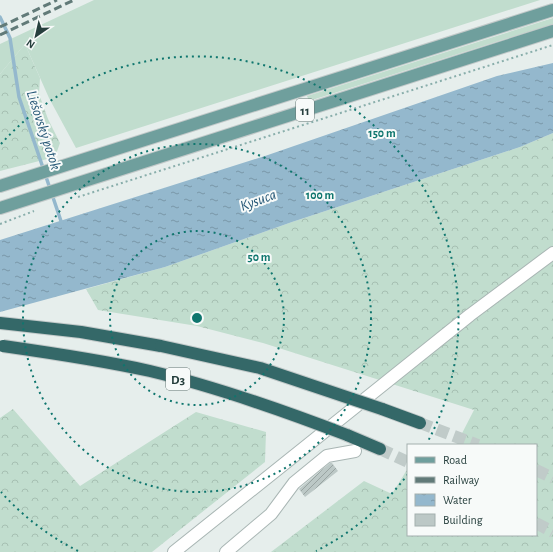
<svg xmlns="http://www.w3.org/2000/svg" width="553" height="552" font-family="'Alegreya Sans',sans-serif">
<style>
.grass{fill:#c1ddce}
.forest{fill:url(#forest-crowns)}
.water{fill:url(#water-ripples)}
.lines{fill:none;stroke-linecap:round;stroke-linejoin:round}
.stream{stroke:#94b8cd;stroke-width:3.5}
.building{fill:url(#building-hatch)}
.highway-tunnel{stroke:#c0cbc9;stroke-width:12;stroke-dasharray:12 6;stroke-linecap:butt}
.minor-casing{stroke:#a9b6b4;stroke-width:14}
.major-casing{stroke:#c2c9c9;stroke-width:14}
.highway-casing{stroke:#c2c9c9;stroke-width:14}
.path{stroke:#89aeab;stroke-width:2;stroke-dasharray:2 3;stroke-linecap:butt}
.minor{stroke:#fff;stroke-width:12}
.major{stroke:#6f9f9d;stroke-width:12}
.highway{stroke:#346868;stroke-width:12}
.rail{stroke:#617a78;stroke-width:3;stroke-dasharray:8 4;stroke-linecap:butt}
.highway-bridge-casing{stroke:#c2c9c9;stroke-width:14;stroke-linecap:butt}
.highway-bridge{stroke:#346868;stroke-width:12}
.ring{fill:none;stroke:#0f766e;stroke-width:2;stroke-dasharray:2 4}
.labels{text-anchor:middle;stroke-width:4;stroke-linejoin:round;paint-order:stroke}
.shield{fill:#f7faf9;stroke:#657775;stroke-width:1}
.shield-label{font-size:13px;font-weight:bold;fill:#263f3d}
.water-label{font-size:15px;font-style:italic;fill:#255776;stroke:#f7faf9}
.centre{fill:#0f766e;stroke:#f7faf9;stroke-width:2}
.ring-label{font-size:12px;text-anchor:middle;font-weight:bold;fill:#0f766e;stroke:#f7faf9;stroke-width:4;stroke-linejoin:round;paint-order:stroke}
</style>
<defs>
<pattern id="forest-crowns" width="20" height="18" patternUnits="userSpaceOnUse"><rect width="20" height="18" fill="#c1ddce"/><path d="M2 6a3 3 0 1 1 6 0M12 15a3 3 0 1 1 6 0" fill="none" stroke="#a6bfb2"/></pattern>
<pattern id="water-ripples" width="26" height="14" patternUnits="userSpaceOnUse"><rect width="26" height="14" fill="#94b8cd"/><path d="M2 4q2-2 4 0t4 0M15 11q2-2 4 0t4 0" fill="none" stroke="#7997a8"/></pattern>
<pattern id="building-hatch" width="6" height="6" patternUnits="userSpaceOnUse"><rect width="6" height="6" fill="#bcc8c6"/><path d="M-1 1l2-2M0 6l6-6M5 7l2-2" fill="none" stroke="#99a4a2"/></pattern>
</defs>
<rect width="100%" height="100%" fill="#e6eeec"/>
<g class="grass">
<path d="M94,0h446l-464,148 -27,-50 -24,-54 -25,30v-30z"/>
<path d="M553,18v6l-244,77 -2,-5z"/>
</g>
<g class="forest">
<path d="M25,44l15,34 -1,16 9,25 12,24 -5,14 -55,14v-97z"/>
<path d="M553,133v419h-282l93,-71 28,13 16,-26v67h128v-90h-80l18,-35 -211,-67 -66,-17 -99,-16 -12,-21 79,-22 127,-45 228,-75z"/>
<path d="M13,409l67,77 116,-74 70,20 -1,30 -113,90h-152v-134z"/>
</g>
<path class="water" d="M553,63v70l-33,14 -228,75 -127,45 -165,45v-72l265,-84 232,-80z"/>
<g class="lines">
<path class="stream" d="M0,17l10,21 9,59 43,127"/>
</g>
<path class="building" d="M330,463h2l6,8 -33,26 -6,-8z"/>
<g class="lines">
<g class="highway-tunnel">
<path d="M420,423l58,22"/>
<path d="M380,449l28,13"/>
<path d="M536,470l17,8"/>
<path d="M536,523l17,9"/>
</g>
<defs>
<g id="minor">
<path d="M174,552l296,-237 83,-62"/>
<path d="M226,552l45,-38 23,-31 33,-27 28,-5"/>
</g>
<g id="major">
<path d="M0,186l553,-176"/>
<path d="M0,208l553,-177"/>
</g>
<g id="highway">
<path d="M0,323l81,9 80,14"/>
<path d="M382,409l38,14"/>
<path d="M347,435l33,14"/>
</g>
</defs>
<use href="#minor" class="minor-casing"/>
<use href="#major" class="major-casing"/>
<use href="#highway" class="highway-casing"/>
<g class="path">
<path d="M78,197l475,-152"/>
<path d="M0,224l34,-13"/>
</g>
<use href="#minor" class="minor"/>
<use href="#major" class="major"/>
<use href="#highway" class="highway"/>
<g class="rail">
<path d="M0,27l57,-27"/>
<path d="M0,35l74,-35"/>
</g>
<defs>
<g id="highway-bridge">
<path d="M3,346c49,7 98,14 147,25 67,16 132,39 197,64"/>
<path d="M161,346l99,22 122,41"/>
</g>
</defs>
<use href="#highway-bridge" class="highway-bridge-casing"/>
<use href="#highway-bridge" class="highway-bridge"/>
</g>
<g class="ring">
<circle cx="197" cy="318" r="87"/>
<circle cx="197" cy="318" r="174"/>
<path d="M408 474A262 262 0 0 1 316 551M78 551A262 262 0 0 1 1 492M1 144A262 262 0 0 1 427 443"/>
</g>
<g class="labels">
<g class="shield">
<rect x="296" y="99" width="18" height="22" rx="3"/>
<rect x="166" y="368" width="24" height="22" rx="3"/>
</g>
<g class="shield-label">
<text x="305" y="115">11</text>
<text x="178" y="384">D3</text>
</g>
<g class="water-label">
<text transform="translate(44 130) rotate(72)" y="5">Liešovský potok</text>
<text transform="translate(258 200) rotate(-20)" y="5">Kysuca</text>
</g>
</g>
<circle cx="197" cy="318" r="6" class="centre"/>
<g class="ring-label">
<text x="382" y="137">150 m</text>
<text x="320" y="199">100 m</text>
<text x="259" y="261">50 m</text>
</g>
<rect x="407" y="444" width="130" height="92" fill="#f7faf9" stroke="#a3afae"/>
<rect x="415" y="457" width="20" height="6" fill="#6f9f9d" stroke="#a3afae"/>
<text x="443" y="464" font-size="12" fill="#263f3d">Road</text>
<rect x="415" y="477" width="20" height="6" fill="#617a78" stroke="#a3afae"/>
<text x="443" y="484" font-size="12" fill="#263f3d">Railway</text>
<rect x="415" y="494" width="20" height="12" fill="url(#water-ripples)" stroke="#a3afae"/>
<text x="443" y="504" font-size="12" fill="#263f3d">Water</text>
<rect x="415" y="514" width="20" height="12" fill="#bcc8c6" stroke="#a3afae"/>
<text x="443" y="524" font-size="12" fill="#263f3d">Building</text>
<g transform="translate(36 36) rotate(214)" stroke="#f7faf9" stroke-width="3" paint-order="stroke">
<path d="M0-3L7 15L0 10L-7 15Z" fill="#263f3d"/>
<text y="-6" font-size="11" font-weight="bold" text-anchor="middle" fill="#263f3d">N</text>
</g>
</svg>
